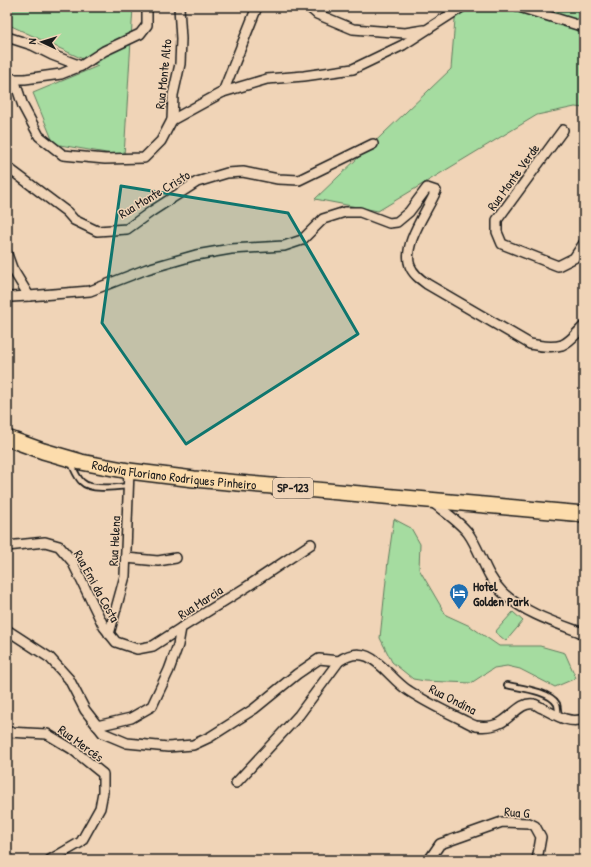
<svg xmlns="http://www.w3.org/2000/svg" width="591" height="867" font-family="'Patrick Hand',sans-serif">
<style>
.green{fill:#a5dca0;stroke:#607c5e}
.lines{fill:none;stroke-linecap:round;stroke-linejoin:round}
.service-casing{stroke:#1c1c1c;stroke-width:8}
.minor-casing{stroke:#1c1c1c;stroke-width:12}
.primary-casing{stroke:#1c1c1c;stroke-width:18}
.service{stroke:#f0d4b7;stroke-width:4.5}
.minor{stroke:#f0d4b7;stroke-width:9}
.primary{stroke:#fcdcac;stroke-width:15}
.marked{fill:#0f766e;fill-opacity:0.2;stroke:#0f766e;stroke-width:3;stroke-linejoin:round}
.labels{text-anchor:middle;stroke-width:3;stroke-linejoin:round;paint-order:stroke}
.shield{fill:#f0d4b7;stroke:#5c534a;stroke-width:1}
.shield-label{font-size:12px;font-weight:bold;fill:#1c1c1c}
.street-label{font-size:13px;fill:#1c1c1c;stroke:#f0d4b7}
.poi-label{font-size:13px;font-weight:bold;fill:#1c1c1c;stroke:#f0d4b7;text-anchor:start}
</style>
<rect width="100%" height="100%" fill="#f0d4b7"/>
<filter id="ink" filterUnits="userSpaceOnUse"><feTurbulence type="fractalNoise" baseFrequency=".025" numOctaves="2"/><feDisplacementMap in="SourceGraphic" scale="8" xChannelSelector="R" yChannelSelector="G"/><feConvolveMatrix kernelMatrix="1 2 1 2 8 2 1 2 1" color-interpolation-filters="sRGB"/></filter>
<g filter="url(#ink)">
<g class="green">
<path d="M7,7h126l-9,149 -70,-12 -21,-51 65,-27 -91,-42z"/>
<path d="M456,7h128v101l-9,-1 -38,8 -159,96 -63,-12 136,-130z"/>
<path d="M394,519l17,9 9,16 -1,25 27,46 24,11 29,20h41l25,7 11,25 -21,9 -35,-18 -13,-3 -13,2 -23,15 -46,-2 -12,-2 -21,-17 -12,-24 8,-77z"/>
<path d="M513,612l10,9 -17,20 -11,-9z"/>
</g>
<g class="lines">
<defs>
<g id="service">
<path d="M71,463c3,6 6,15 11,19 8,9 36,5 47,4"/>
<path d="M507,685c13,3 43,6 50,19 1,3 1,9 2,13"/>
</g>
<g id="minor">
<path d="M309,7l8,7 36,15 52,4 19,-3"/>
<path d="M519,7l65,20"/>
<path d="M7,37l25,8 20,10 29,11 23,-15 36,-17 7,-9v-18"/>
<path d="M7,79h18l36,-5 20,-8"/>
<path d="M14,79l9,27 16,30 24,19 42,4 39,-1 17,-17 11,-21 1,-25 7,-31 1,-25 -2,-32"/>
<path d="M223,92l34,-85"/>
<path d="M172,120l51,-28 44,-13 37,-3 49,-7 50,-24 59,-38"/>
<path d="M563,130l-66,90v12l5,12 56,22 16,-8 10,-15"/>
<path d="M7,167l60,45 7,8 23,11 30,-2 25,-18 45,-29 30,-9 16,-1 35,7 21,1 74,-36"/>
<path d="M7,254l5,14 17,28"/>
<path d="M7,296l4,1 18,-1 61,-5 57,-22 49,-14 35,-6 53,-3 18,-6 21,-21 22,-7h15l29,11 8,-1 12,-10 18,-24 9,3c-9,21 -34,53 -26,75 3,8 10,13 17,18l103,60c10,2 22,4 32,1 8,-3 16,-13 22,-19"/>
<path d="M431,501c12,10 28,20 37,32 13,18 17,42 34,59 21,20 51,30 78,40l4,3"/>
<path d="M7,546l38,-4 14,4 13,15 32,66 12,15 21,7 16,-3 28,-18"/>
<path d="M126,558l32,3 18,-3"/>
<path d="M7,630l43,28 19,21 16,31 18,23 24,10 41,4 25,-2 17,-8 44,-28 43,-35 22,-15 20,2"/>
<path d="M109,634l16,-58 4,-105"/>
<path d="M97,726l34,-8 21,-12 17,-36 9,-25 3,-17 64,-40 66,-44"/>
<path d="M7,732l40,2 25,15 31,25v18l-3,16 -19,34 -31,18"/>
<path d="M236,783l63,-68 40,-54c32,-22 47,16 70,30 17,11 35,20 54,29 4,2 9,5 13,6 8,1 18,0 24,-3 11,-5 21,-22 34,-19 2,0 5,3 8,4 14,7 26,16 42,11"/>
<path d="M429,860l11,-16 62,-22 27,1 6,3 6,11 -4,23"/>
</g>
<g id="primary">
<path id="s1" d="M7,438l36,13 38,11 48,9 65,8 390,35"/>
</g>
</defs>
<use href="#service" class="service-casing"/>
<use href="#minor" class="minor-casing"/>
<use href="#primary" class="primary-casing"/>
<use href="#service" class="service"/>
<use href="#minor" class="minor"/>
<use href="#primary" class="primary"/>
</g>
</g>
<path class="marked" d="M121,186l167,27 70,121 -172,110 -84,-121z"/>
<defs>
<symbol id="hotel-pin" viewBox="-11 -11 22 30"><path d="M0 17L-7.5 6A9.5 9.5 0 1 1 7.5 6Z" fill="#1f6fb2" stroke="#f0d4b7"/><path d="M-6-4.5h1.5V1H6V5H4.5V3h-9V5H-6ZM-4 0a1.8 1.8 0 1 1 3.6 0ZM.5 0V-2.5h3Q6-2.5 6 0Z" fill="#fff"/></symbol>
</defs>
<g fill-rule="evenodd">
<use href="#hotel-pin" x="448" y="582" width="22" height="30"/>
</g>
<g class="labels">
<rect class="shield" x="273" y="478" width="40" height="20" rx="3"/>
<g class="shield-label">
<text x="293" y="492">SP-123</text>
</g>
<g class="street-label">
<text transform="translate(163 74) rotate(-84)" y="5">Rua Monte Alto</text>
<text transform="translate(513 177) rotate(-54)" y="5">Rua Monte Verde</text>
<text transform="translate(154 194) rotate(-31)" y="5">Rua Monte Cristo</text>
<text dy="5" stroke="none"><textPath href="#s1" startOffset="172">Rodovia Floriano Rodrigues Pinheiro</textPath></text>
<text transform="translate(114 541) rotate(-87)" y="5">Rua Helena</text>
<text transform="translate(97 586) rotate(61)" y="5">Rua Emi da Costa</text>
<text transform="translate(200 602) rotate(-33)" y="5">Rua Marcia</text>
<text transform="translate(453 699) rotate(27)" y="5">Rua Ondina</text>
<text transform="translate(81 743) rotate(36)" y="5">Rua Mercês</text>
<text transform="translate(517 812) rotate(4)" y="5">Rua G</text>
</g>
<g class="poi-label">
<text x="473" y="591">Hotel<tspan x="473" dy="15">Golden Park</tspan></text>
</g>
</g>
<rect width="591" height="867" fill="none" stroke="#f0d4b7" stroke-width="24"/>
<rect x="12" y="12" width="567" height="843" fill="none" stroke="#1c1c1c" stroke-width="1.5" filter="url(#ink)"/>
<g transform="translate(42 42) rotate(274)" stroke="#f0d4b7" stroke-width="3" paint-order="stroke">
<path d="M0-3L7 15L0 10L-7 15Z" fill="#1c1c1c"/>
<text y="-6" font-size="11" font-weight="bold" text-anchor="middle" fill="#1c1c1c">N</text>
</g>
</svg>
